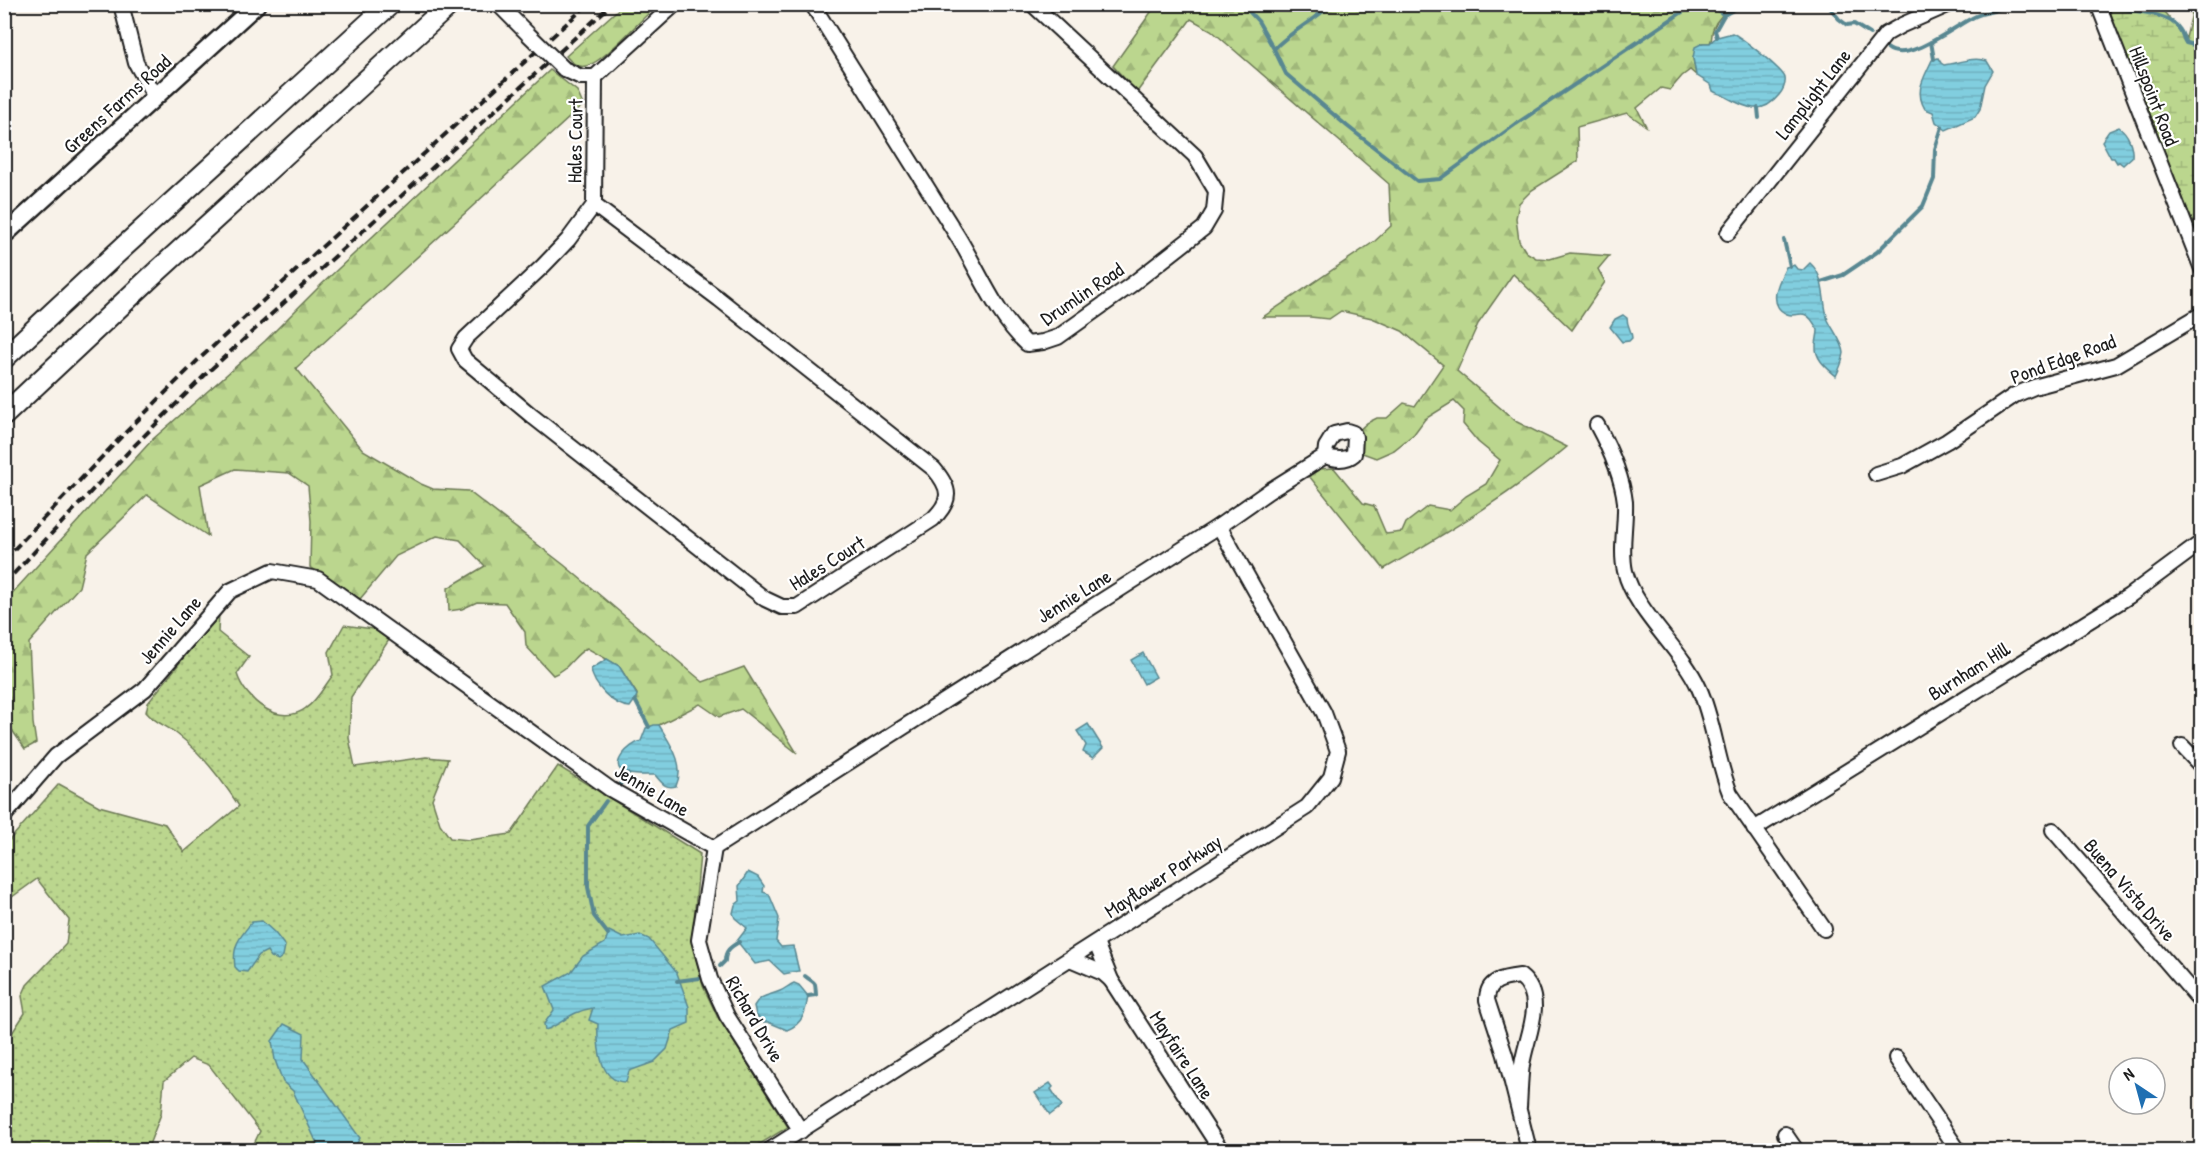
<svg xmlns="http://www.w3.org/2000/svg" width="2206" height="1155" font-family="'Patrick Hand',sans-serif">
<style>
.forest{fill:url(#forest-firs);stroke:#6c7955;stroke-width:1.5}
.wetland{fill:url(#wetland-marsh);stroke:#6c7955;stroke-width:1.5}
.park{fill:url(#park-dots);stroke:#6c7955;stroke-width:1.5}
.water{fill:url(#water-rules);stroke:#598791;stroke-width:1.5}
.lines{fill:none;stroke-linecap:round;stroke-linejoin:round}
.stream{stroke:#598791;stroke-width:4}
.minor-casing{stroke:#1c1c1c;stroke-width:18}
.major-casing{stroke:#1c1c1c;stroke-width:21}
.highway-casing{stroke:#1c1c1c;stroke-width:24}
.minor{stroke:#fff;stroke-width:14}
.major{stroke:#fff;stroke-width:16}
.highway{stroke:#fff;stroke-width:20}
.rail{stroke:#1c1c1c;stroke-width:4;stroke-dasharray:9 4.5;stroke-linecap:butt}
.minor-bridge-casing{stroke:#1c1c1c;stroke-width:18;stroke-linecap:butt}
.minor-bridge{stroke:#fff;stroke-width:14}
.labels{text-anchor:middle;stroke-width:4.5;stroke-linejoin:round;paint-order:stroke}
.street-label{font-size:20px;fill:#1c1c1c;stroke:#fff}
</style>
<defs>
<pattern id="forest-firs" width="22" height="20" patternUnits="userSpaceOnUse" patternTransform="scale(1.5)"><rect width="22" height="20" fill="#bbd68e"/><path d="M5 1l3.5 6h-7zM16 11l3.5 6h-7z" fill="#a0b77a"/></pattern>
<pattern id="wetland-marsh" width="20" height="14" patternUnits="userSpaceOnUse" patternTransform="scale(1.5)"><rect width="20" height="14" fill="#bbd68e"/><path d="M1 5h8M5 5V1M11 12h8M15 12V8" fill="none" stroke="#a0b77a"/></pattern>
<pattern id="park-dots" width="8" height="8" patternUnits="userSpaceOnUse" patternTransform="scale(1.5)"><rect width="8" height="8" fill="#bbd68e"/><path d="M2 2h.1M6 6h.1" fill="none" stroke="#a0b77a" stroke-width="1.8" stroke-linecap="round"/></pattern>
<pattern id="water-rules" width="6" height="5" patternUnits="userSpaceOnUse" patternTransform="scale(1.5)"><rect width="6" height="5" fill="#81cedf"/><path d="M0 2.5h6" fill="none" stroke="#6fb0bf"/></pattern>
</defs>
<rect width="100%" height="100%" fill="#f8f2e9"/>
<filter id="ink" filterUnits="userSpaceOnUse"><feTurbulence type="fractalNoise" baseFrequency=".0167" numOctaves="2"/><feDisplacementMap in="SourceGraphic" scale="12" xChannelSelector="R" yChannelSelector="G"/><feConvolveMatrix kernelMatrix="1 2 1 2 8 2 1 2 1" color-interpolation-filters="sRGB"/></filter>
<g filter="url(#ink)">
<g class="forest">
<path d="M623,5h35c-17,13 -54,58 -72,61 -9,2 -15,-4 -20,-10z"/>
<path d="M1156,5h580c-9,5 -19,13 -23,24 -2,5 0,9 -3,14h-7l-10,15 3,17 -6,-5 -8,6 -12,14 -9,-2 -24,20 9,18 -19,-13 -50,14 1,34 -46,29 -13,13 -3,15 3,23 7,11 10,6 14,1 20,-6 39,3 -11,13 7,13 -33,48 -59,-56 -35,50 -21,47 60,51 50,25c-57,48 -118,85 -183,122l-75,-93 10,-7 15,-1 29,35 11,3 12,28 16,-2 4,-9 22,-17 22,4 16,-14 20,-12 14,-24 -22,-18 -15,-18 1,-13 -10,-10 -29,18 -11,15 -20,16 -18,8 -19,-7 1,-20 9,-8 10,-5h10l17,-15 11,3 28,-41 -41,-34 -30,-13 -31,-7 -12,8 -19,-2h-47l112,-76 16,-15 -2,-42 -178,-154 -20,-11 -54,73 -24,-26z"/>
<path d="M550,70l27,21 6,14 -287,263 67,82 58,34 12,5 35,2 96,74 139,117 41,-15 53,86 -56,-44 -22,8 -19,-13 -41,21 -10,2 -14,-27 2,-6 -18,-28 -32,-18c-16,9 -16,20 -34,27l-27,-29 -1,-14 -20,-29 -28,-1 -15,7 -13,2 -1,-23 37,-22 -25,-26 -23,-4 -41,20 -36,43 -50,-32 1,-46 -3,-35 -19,-13 -54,-4 -35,16 8,51 -61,-41 -60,58 -8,34 -50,56 4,80 3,20 -11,6 -13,-19 -7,-2v-127l148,-162 112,-98 57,-57z"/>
</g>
<path class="wetland" d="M2115,5h38l12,8 21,25 8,-33h7v68l-5,16 6,26 -1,129 -81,-203 -10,-30z"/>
<path class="park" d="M219,613l-1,19 31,25 -12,17c8,26 43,54 69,34 11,-7 19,-23 27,-33l-4,-23 15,-27 29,4 16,11 -38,57 -2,41 6,29 71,-10 22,2 -16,40 8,25 10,14 19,2 42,-6 47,-68 142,88 -8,88 11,44 14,30 71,111 -38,23h-499l9,-19 -51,-66 -18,-7 -27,23 -3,33 -12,31 -16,5h-128v-106l20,-31 -3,-17 5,-11 39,-41 3,-24 -32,-41 -32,23v-57l54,-61 40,22 66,18 19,28 55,-46c-17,-26 -37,-53 -62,-72 -11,-9 -22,-11 -31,-22l2,-9z"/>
<g class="water">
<path d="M1732,33c8,3 51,37 53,45 1,6 -2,12 -6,17 -17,21 -33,13 -53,2 -4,-3 -8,-3 -13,-6l-2,-6 -15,-10 -3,-17 2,-11 8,-4h7c6,-8 14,-7 22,-10z"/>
<path d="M1938,58l3,5 3,2c15,-2 29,-9 43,-4l6,10 -8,14 -5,24 -5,8 -29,13 -10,-8 -3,-10 -8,-3c-11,-18 -1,-31 7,-49z"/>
<path d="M2119,127c9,6 14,19 13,30l-9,8 -4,-3 -2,1 -3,-5h-3l-9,-17 7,-10z"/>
<path d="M1810,263c16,14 12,39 18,57 4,9 16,24 16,33 -1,7 -5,17 -8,23 -9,-8 -21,-17 -20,-30 0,-6 2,-10 2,-16 -3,-5 -7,-13 -12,-15 -6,-3 -12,2 -19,-1 -21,-9 -8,-33 -1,-47l8,-2 3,4 6,1z"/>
<path d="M1623,315l4,3c0,9 5,13 5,20l-3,3 -7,1 -12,-15 5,-8z"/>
<path d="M1143,653l13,24 -12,7 -13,-24z"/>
<path d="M607,659l12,7 18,29 -2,5 -5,7c-17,-1 -37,-22 -39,-38z"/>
<path d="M1088,724l15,24 -10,10 -10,-6 3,-7 -9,-14z"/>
<path d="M654,725h5c11,19 27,39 17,61 -11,3 -14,-3 -21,-11 -9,0 -21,1 -30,-2 -18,-8 5,-29 16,-32l5,-13z"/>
<path d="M748,872l10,5 6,9 -1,6 6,2 10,24 -3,23 5,6 12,-1 6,25 -15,3 -14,-13 -15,3 -18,-23 10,-13 -12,-10 -2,-5 2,-8 5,-4 -1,-15z"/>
<path d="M262,921l13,12 10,13 -2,10 -5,4 -7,-3 -4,-6 -8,4 -12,17 -8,-1 -4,-4c-3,-21 4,-29 17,-45z"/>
<path d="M609,931l14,7 17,-3 9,4 28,34 12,34v16l-16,7 -6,19 -13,13 -25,9 -3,11c-27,1 -29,-38 -28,-58l-9,-4 4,-12c-25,4 -28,15 -48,22l-1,-6 10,-14 -9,-24 26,-14 12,-16 22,-13z"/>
<path d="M794,983l5,2 9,11c-2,15 -5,28 -21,34l-19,-8h-5l-7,-7 -2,-9c7,-12 15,-10 26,-15 5,-2 9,-6 14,-8z"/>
<path d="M284,1024l20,10 -1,25 57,79 -7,12h-33l-27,-59 -10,-9 -8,-22 -3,-19z"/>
<path d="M1050,1083l3,4 -2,2 11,17 -12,9 -15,-22z"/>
</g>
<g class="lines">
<g class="stream">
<path d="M1242,4l16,17 16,28"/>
<path d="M1331,4c-18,18 -40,27 -57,45l12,25 61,52 70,55 23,-2 76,-55 178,-120"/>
<path d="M1710,4l14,11 20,-11"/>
<path d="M1827,4l12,15 8,6 7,-1 16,10"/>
<path d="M2117,8c17,3 54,5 63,22 3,4 3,9 6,13l16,4"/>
<path d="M1717,37l-2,-6 9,-16"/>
<path d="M1931,42l3,17"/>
<path d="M1887,48c21,17 68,-23 89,-32 11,-5 21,-3 30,-12"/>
<path d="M1758,108l1,10"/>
<path d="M1784,240l6,26"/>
<path d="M1821,282l22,-7 34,-23 46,-46 11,-27 1,-30 7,-22"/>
<path d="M635,700l14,27"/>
<path d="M620,784l8,-11"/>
<path d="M606,801l-18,25v61l6,29 14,18"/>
<path d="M720,966l5,-5c0,-10 5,-14 14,-19"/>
<path d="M805,976c11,9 10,3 11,19l-8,1"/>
<path d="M677,981l23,-3"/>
</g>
<defs>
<g id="minor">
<path d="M121,4l15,59 19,34"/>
<path d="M498,4l30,30"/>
<path d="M812,4c49,78 97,156 146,233 22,36 38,78 69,107l16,-2 15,-5 73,-52 73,-57 10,-17 2,-20 -21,-35 -163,-152"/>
<path d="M2098,4l104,265"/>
<path d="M564,69l17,8h14l80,-73"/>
<path d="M594,205l125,94 215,170c17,20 18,31 -1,50l-136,88h-15l-17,-8 -233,-183 -67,-56 -6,-11 7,-11 77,-72 25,-26 26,-35 1,-128"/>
<path d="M1728,233l158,-199 16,-9 48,-21"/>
<path d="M1597,425c13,24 25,50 28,77 1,23 -5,48 0,69 10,41 56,77 74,117 15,33 17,70 31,105l94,136"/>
<path d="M1347,431l6,2 2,4 -1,17c-8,7 -18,6 -29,2l1,-9 8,-13z"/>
<path d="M1876,474l26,-8 45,-25 68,-46 19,-8 82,-22 86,-51"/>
<path d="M2182,746l20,21"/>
<path d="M4,816l52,-60 89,-67 85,-98 42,-20 46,8 292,210 104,59 505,-322 50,-35 56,-35"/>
<path d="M1754,829l375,-233 73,-54"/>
<path d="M2053,830l149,173"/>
<path d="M714,848l-15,92 11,39 17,37 74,115"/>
<path d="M1096,943l15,37 110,170"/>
<path d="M1070,959l33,14 8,7"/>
<path d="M1896,1058l62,92"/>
<path d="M1519,1107c1,-14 1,-29 3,-42 4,-29 26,-67 -2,-89 -17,2 -33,4 -33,24l18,55 24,95"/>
<path d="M1785,1134l11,16"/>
<path d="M770,1150l537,-343 24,-30 7,-26 -14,-38 -105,-187"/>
</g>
<path id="major" d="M4,235l253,-231"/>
<g id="highway">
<path d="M4,358l114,-106 272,-248"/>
<path d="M4,415l147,-138 299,-273"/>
</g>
</defs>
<use href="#minor" class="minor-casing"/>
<use href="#major" class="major-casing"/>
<use href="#highway" class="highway-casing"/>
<use href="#minor" class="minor"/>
<use href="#major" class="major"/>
<use href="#highway" class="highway"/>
<g class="rail">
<path d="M4,560l117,-123 76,-76 391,-357"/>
<path d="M4,584l128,-136 76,-76 404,-368"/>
</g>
<defs>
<path id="minor-bridge" d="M528,34l36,35"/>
</defs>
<use href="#minor-bridge" class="minor-bridge-casing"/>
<use href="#minor-bridge" class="minor-bridge"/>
</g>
</g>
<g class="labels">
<g class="street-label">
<text transform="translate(1813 94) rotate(-52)" y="7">Lamplight Lane</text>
<text transform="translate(2154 96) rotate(69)" y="7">Hillspoint Road</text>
<text transform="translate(117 104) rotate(-42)" y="7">Greens Farms Road</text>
<text transform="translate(575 141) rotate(-89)" y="7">Hales Court</text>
<text transform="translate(1082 294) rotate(-34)" y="7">Drumlin Road</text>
<text transform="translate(2063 359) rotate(-20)" y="7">Pond Edge Road</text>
<text transform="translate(827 563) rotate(-32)" y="7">Hales Court</text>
<text transform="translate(1074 596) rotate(-32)" y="7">Jennie Lane</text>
<text transform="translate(170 630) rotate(-49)" y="7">Jennie Lane</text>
<text transform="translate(1969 671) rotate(-32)" y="7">Burnham Hill</text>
<text transform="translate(652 790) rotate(31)" y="7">Jennie Lane</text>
<text transform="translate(1163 876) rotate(-33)" y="7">Mayflower Parkway</text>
<text transform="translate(2130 890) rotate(49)" y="7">Buena Vista Drive</text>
<text transform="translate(755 1019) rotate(60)" y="7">Richard Drive</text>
<text transform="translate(1182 1055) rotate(57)" y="7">Mayfaire Lane</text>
</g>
</g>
<rect width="2206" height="1155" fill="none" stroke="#fff" stroke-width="24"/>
<rect x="12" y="12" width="2182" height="1131" fill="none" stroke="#1c1c1c" stroke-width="2" filter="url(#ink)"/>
<g transform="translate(2137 1086) rotate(324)"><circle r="28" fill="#ffffff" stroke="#a4a4a4" stroke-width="1.5"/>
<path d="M0-4.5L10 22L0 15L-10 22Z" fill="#1f6fb2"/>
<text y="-9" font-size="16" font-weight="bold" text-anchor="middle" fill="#1c1c1c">N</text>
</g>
</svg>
